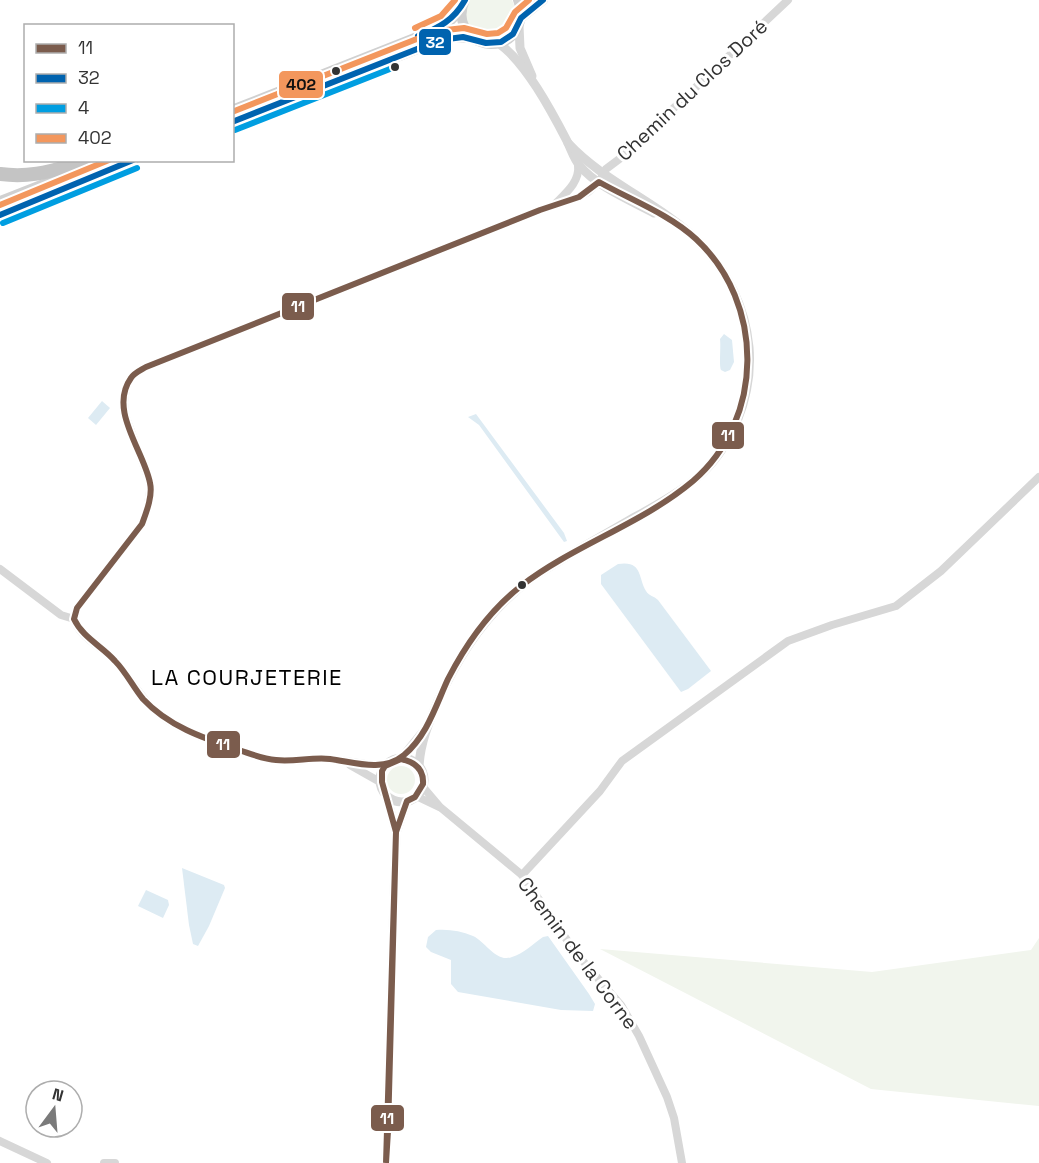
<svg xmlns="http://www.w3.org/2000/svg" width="1039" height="1163" font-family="'Space Grotesk',sans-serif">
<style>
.green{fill:#f1f5ed}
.water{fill:#ddebf3}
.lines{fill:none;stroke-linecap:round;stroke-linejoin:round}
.minor{stroke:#d7d7d7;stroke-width:8}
.tertiary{stroke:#d7d7d7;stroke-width:9}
.secondary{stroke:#d0d0d0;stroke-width:10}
.motorway{stroke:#c4c4c4;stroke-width:14}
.bus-1-casing{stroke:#fff;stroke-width:10}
.bus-2-casing{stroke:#fff;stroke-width:10}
.bus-3-casing{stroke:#fff;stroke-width:10}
.bus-4-casing{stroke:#fff;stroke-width:10}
.bus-1{stroke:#7b5c4d;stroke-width:6}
.bus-2{stroke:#0063af;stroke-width:6}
.bus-3{stroke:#009ee1;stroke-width:6}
.bus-4{stroke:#f3975d;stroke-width:6}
.bus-dot{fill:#333;stroke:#fff;stroke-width:2}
.labels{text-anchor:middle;stroke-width:6;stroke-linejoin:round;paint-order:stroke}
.street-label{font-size:20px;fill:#333;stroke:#fff}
.quarter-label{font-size:22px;letter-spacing:1.5px;fill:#000;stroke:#fff}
.line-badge{stroke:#fff;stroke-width:2}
.badge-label{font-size:16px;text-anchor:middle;font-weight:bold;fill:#fff}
.pale-badge-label{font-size:16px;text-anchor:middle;font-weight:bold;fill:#111}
</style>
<rect width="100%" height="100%" fill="#fff"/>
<g class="green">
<path d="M470,0h42c23,51 -66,49 -42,0z"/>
<circle cx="401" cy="780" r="14"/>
<path d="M1039,938v168l-168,-17 -271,-140 272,23 159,-22z"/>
</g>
<g class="water">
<path d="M724,334l8,6 2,22 -4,8 -5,2 -4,-2c-2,-5 0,-23 -1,-31z"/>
<path d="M102,401l8,7 -14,17 -8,-7z"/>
<path d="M476,414l88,119 3,8 -3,1 -85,-117 -11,-8z"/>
<path d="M618,564c25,-4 20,14 28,27 3,5 8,5 12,9l53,71 -23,18 -7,3 -80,-108v-9z"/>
<path d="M182,868l42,17 1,3 -16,38 -11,20 -5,-2 -4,-19z"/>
<path d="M146,890l22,10 1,5 -6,13 -25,-12z"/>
<path d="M436,930c13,-1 25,1 37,6 13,6 23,27 39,21 11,-3 22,-14 31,-20l5,-1 41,58 6,10 -2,7 -32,-1 -103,-18 -7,-8v-24l-20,-8 -5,-5 2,-10z"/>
</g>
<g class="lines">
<g class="minor">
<path d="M556,203c11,-11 24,-22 22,-38"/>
<path d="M0,569l61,46 13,4"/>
<path d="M74,619l3,-11 65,-84 5,-13 4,-26 -26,-70 -1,-13 2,-14 6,-12 14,-9 394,-157 39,-13 9,-5 11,-10 7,-13 16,-12 166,-157"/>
<path d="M74,619c5,19 32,30 44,45 14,16 23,35 40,49 22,20 102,48 131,48 14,0 27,-4 41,-2 18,2 36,6 54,7"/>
<path d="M350,765l30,17"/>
<path d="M423,787l17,20 82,68 54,78 45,52 18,31 28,61 7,21 8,45"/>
<path d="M416,796l23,11"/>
<path d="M522,875l78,-84 22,-30 166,-120 44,-16 64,-19 45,-35 98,-94"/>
<path d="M0,1141l47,22"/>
<path d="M104,1163h11"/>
</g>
<g class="tertiary">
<path d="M519,26l1,22 12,28"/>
<path d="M498,43c27,18 54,69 69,98 4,8 7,18 13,25 16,20 52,35 74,47"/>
<circle cx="402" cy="780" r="22"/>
<path d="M401,759l21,-26"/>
<path d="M419,767c1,-24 10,-45 19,-66 22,-49 51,-92 95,-124 33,-21 68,-40 102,-60 20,-11 41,-22 58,-36 39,-31 60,-85 56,-134 -4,-40 -22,-77 -50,-105 -39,-39 -94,-59 -131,-99"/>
<path d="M386,795l10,37 -10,331"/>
<path d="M397,830l10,-29"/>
</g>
<g class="secondary">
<path d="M465,0c-7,15 -3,29 10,39"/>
<path d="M521,18l22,-18"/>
<path d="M232,110l203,-80 15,-9 12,-12"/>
<path d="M232,122l208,-82c11,-2 22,-4 33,-1 6,2 11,5 18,5 24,0 35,-24 27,-44"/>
<path d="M0,201l105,-41"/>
<path d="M0,215l134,-55"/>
</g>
<path class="motorway" d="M0,174c35,5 59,-6 92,-14"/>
<defs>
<g id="bus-1">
<path d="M599,182c32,18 70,32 97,57 69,64 69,180 -3,242 -51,43 -119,64 -172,105 -32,25 -55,58 -73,93 -12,26 -21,57 -44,76 -22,18 -50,7 -74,4 -18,-2 -36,3 -54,1 -14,-1 -27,-7 -40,-11 -33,-11 -68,-23 -93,-50 -10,-12 -17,-27 -28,-38 -13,-15 -32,-23 -41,-42l3,-11 65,-84c4,-11 11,-28 8,-41 -6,-32 -42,-73 -19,-105 3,-5 10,-8 15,-11l394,-157 39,-13z"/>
<path d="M401,759c14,3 23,10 22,25l-8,13 -8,4 -11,31 -14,-50v-11l3,-5z"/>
<path d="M396,832l-8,299 -2,32z"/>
</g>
<g id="bus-2">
<path d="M418,36c21,-8 36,-16 47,-36"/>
<path d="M232,122l208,-82 23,-3 23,6 15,-1 12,-8 8,-16 22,-18"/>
<path d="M0,215l133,-55"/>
</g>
<g id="bus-3">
<path d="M235,130l160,-63"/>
<path d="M3,223l134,-55"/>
</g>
<g id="bus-4">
<path d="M415,28l26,-12 14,-16"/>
<path d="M232,112l205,-81 27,-3 23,6 11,-1 8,-5 9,-16 14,-12"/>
<path d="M0,205l109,-45"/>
</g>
</defs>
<use href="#bus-1" class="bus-1-casing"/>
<use href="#bus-2" class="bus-2-casing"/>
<use href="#bus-3" class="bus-3-casing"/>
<use href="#bus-4" class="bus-4-casing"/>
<use href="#bus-1" class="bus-1"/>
<use href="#bus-2" class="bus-2"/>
<use href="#bus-3" class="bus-3"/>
<use href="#bus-4" class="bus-4"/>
</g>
<g class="bus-dot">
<circle cx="395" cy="67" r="5"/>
<circle cx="336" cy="71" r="5"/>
<circle cx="522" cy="585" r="5"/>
</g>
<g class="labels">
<g class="street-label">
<text transform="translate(692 90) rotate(-43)" y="7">Chemin du Clos Doré</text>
<text transform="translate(578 953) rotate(53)" y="7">Chemin de la Corne</text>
</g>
<g class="quarter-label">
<text x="247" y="685">LA COURJETERIE</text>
</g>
</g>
<g class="line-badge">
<rect x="418" y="28" width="34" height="28" rx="6" fill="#0063af"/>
<rect x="278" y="70" width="46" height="29" rx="6" fill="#f3975d"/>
<rect x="281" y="292" width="34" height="29" rx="6" fill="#7b5c4d"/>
<rect x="711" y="421" width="34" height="29" rx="6" fill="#7b5c4d"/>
<rect x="206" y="730" width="35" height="29" rx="6" fill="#7b5c4d"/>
<rect x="370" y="1104" width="35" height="28" rx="6" fill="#7b5c4d"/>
</g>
<g class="badge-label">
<text x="435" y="48">32</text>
<text x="298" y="312">11</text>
<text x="728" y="441">11</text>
<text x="223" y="750">11</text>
<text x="387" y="1124">11</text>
</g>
<g class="pale-badge-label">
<text x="301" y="90">402</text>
</g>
<rect x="24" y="24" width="210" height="138" fill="#ffffff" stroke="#adadad" stroke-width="1.5"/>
<rect x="36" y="44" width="30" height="9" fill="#7b5c4d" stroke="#adadad" stroke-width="1.5"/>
<text x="78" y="54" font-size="18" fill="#333333">11</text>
<rect x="36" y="74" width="30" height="9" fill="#0063af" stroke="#adadad" stroke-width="1.5"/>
<text x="78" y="84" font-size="18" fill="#333333">32</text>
<rect x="36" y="104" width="30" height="9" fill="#009ee1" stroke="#adadad" stroke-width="1.5"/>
<text x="78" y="114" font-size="18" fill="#333333">4</text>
<rect x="36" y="134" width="30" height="9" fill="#f3975d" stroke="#adadad" stroke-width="1.5"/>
<text x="78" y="144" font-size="18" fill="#333333">402</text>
<g transform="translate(54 1109) rotate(16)"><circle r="28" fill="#ffffff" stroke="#adadad" stroke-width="1.5"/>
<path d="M0-4.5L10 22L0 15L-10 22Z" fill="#7a7a7a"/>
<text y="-9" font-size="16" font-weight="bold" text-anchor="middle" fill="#333333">N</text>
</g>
</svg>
